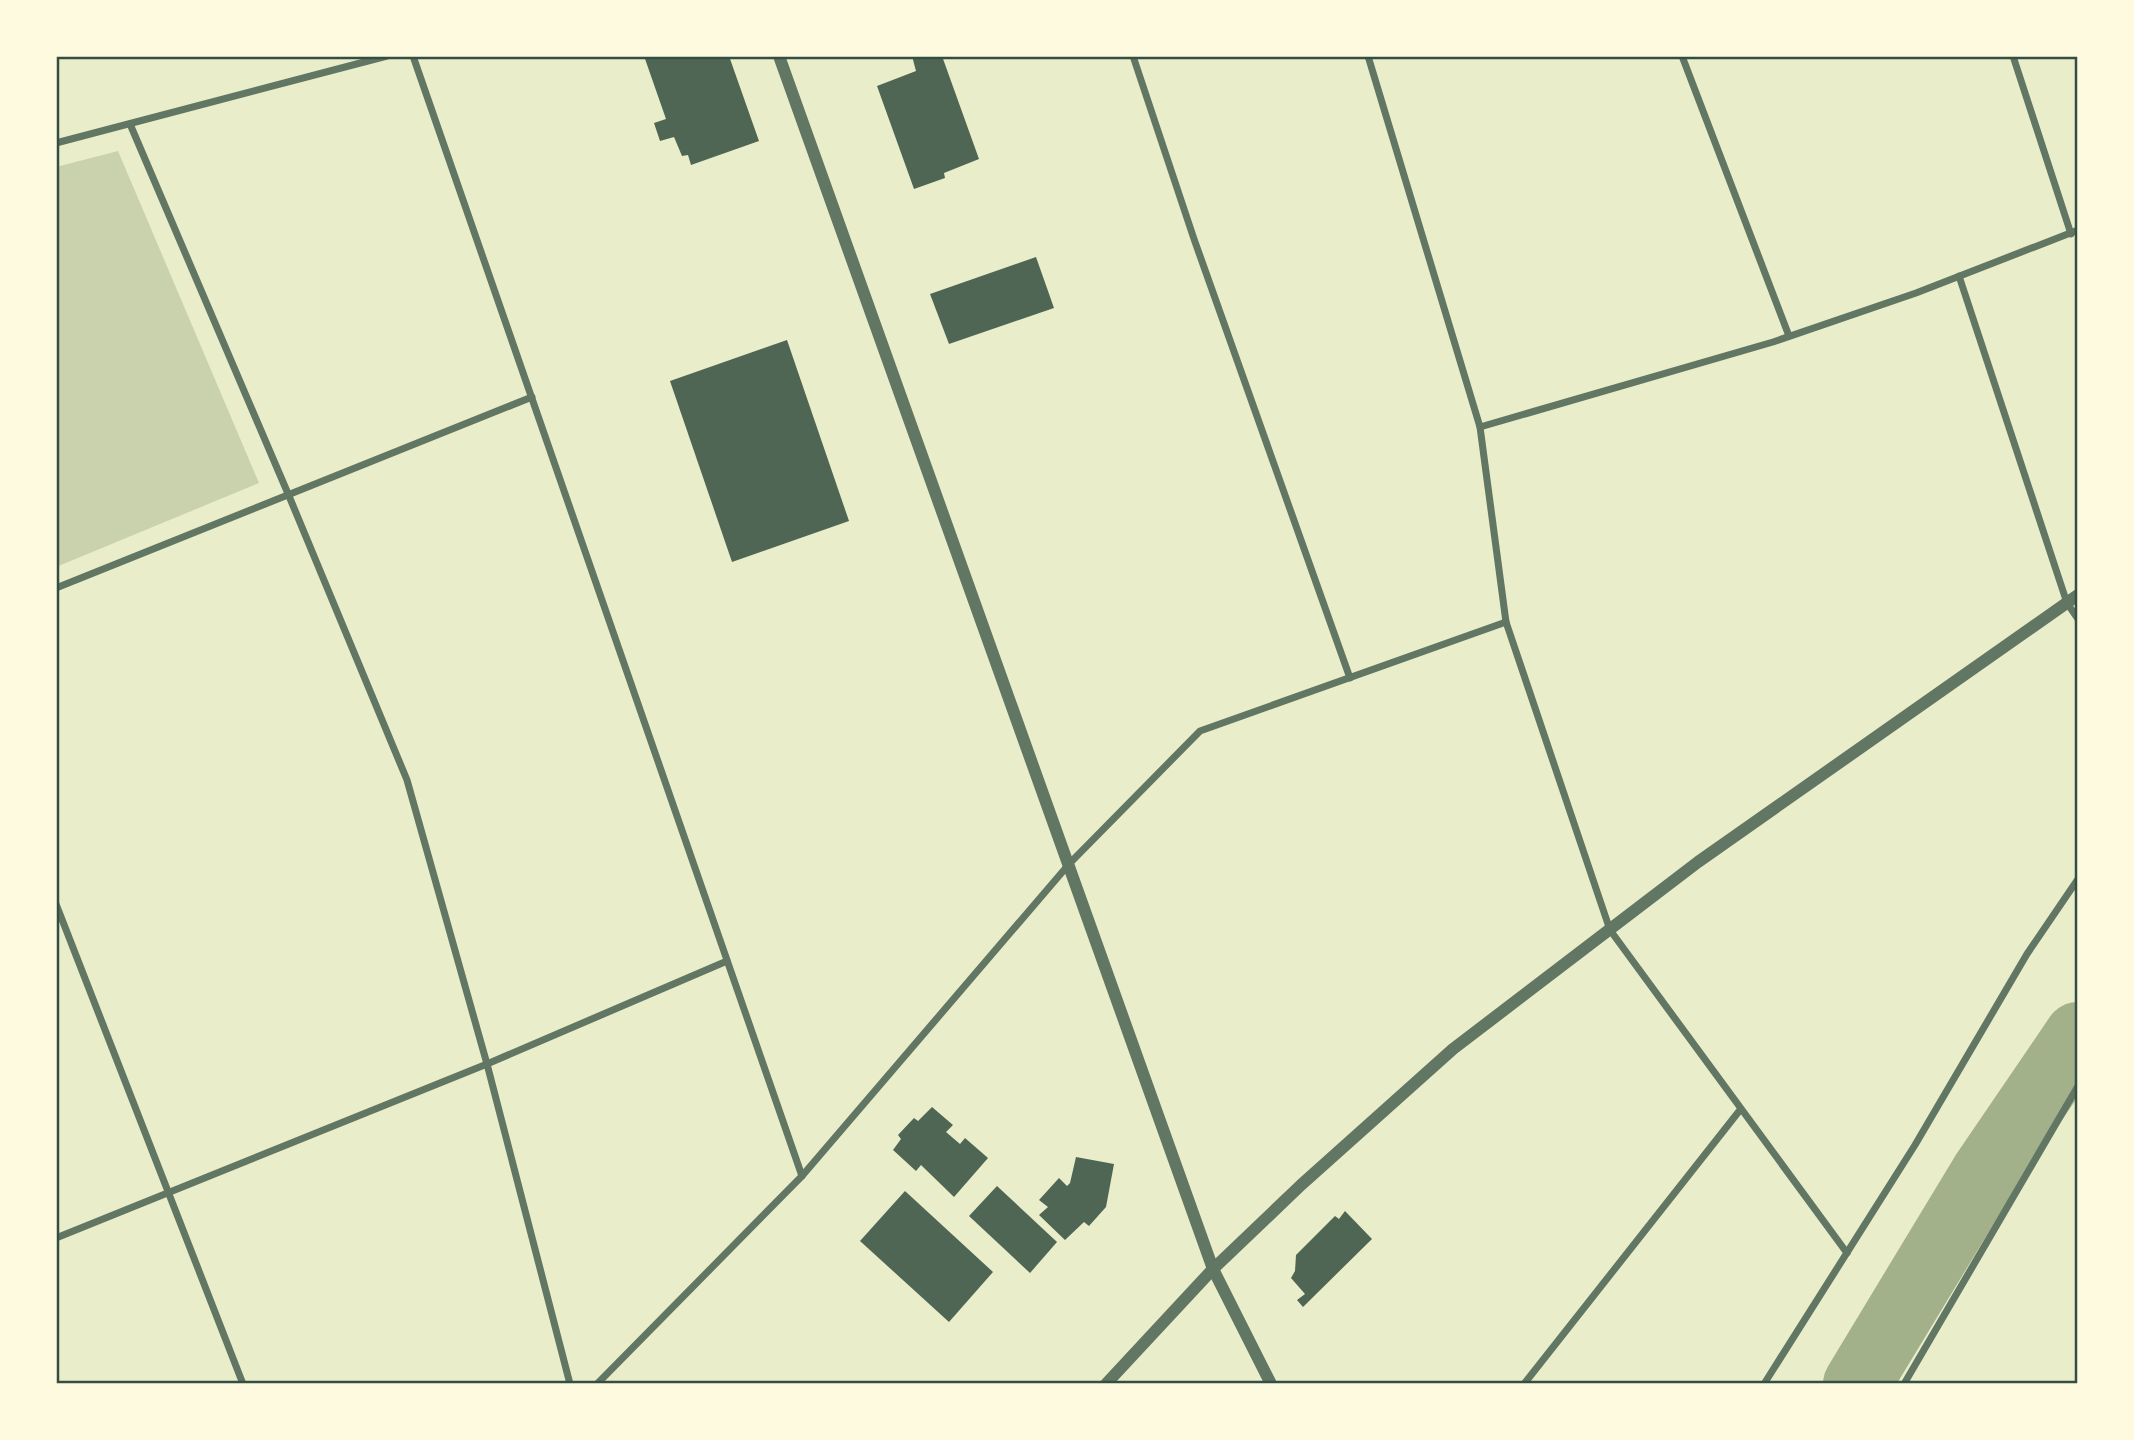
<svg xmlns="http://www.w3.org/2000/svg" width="2134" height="1440" font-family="'DejaVu Sans',sans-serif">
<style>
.green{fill:#cad2ad}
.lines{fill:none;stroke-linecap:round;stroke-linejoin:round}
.river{stroke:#a3b18a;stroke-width:68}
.building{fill:#4f6655}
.minor{stroke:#617663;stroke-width:7}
.tertiary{stroke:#617663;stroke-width:12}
.neatline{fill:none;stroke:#344e41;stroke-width:2.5}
</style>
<rect width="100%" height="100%" fill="#e9edc9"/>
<path class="green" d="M118,151l141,332 -203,84v-400z"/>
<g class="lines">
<path class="river" d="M1857,1384l127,-210 94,-138"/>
</g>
<g class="building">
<path d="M644,56h85l30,85 -68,24 -3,-10 -6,1 -8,-19 -14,4 -6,-18 12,-4z"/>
<path d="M912,56h30l37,103 -35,14 1,5 -31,11 -37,-103 39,-15z"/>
<path d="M1036,257l18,51 -105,36 -19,-50z"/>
<path d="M787,340l62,181 -117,41 -62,-181z"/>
<path d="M932,1107l21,18 -7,7 14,12 5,-6 23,20 -34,39 -33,-32 -5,6 -23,-21 8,-11 -3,-4 16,-17 4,3z"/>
<path d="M1076,1157l38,7 -8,43 -17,19 -5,-4 -19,18 -26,-25 9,-8 -9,-7 20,-22 8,8 3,-3z"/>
<path d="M997,1186l60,56 -27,31 -61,-57z"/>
<path d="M905,1191l88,81 -44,50 -89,-81z"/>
<path d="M1345,1211l27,28 -69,68 -6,-7 8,-6 -14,-16 4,-7 1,-16 39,-39 4,3z"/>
</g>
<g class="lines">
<g class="minor">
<path d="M413,56l389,1120"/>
<path d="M1133,56l61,183 156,439"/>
<path d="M1368,56l112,371 26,195 104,308 237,323"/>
<path d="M1682,56l107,280"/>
<path d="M2013,56l58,178"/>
<path d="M130,124l159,372 118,284 80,284 83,320"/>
<path d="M56,143l331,-87"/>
<path d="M1959,276l108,327 11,16"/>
<path d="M1480,427l293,-85 143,-49 162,-63"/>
<path d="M56,588l476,-191"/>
<path d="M56,904l187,480"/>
<path d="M56,1238l431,-174 240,-103"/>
<path d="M597,1384l205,-208 268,-313 130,-132 306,-109"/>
<path d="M1524,1384l216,-274"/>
<path d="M1764,1384l151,-239 112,-191 51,-75"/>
<path d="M1904,1384l174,-298"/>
</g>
<g class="tertiary">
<path d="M779,56l434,1213 58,115"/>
<path d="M1106,1384l107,-115 88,-84 152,-136 245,-187 380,-267"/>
</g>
</g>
<rect width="2134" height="1440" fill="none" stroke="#fefae0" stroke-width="116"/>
<rect x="58" y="58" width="2018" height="1324" class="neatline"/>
</svg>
